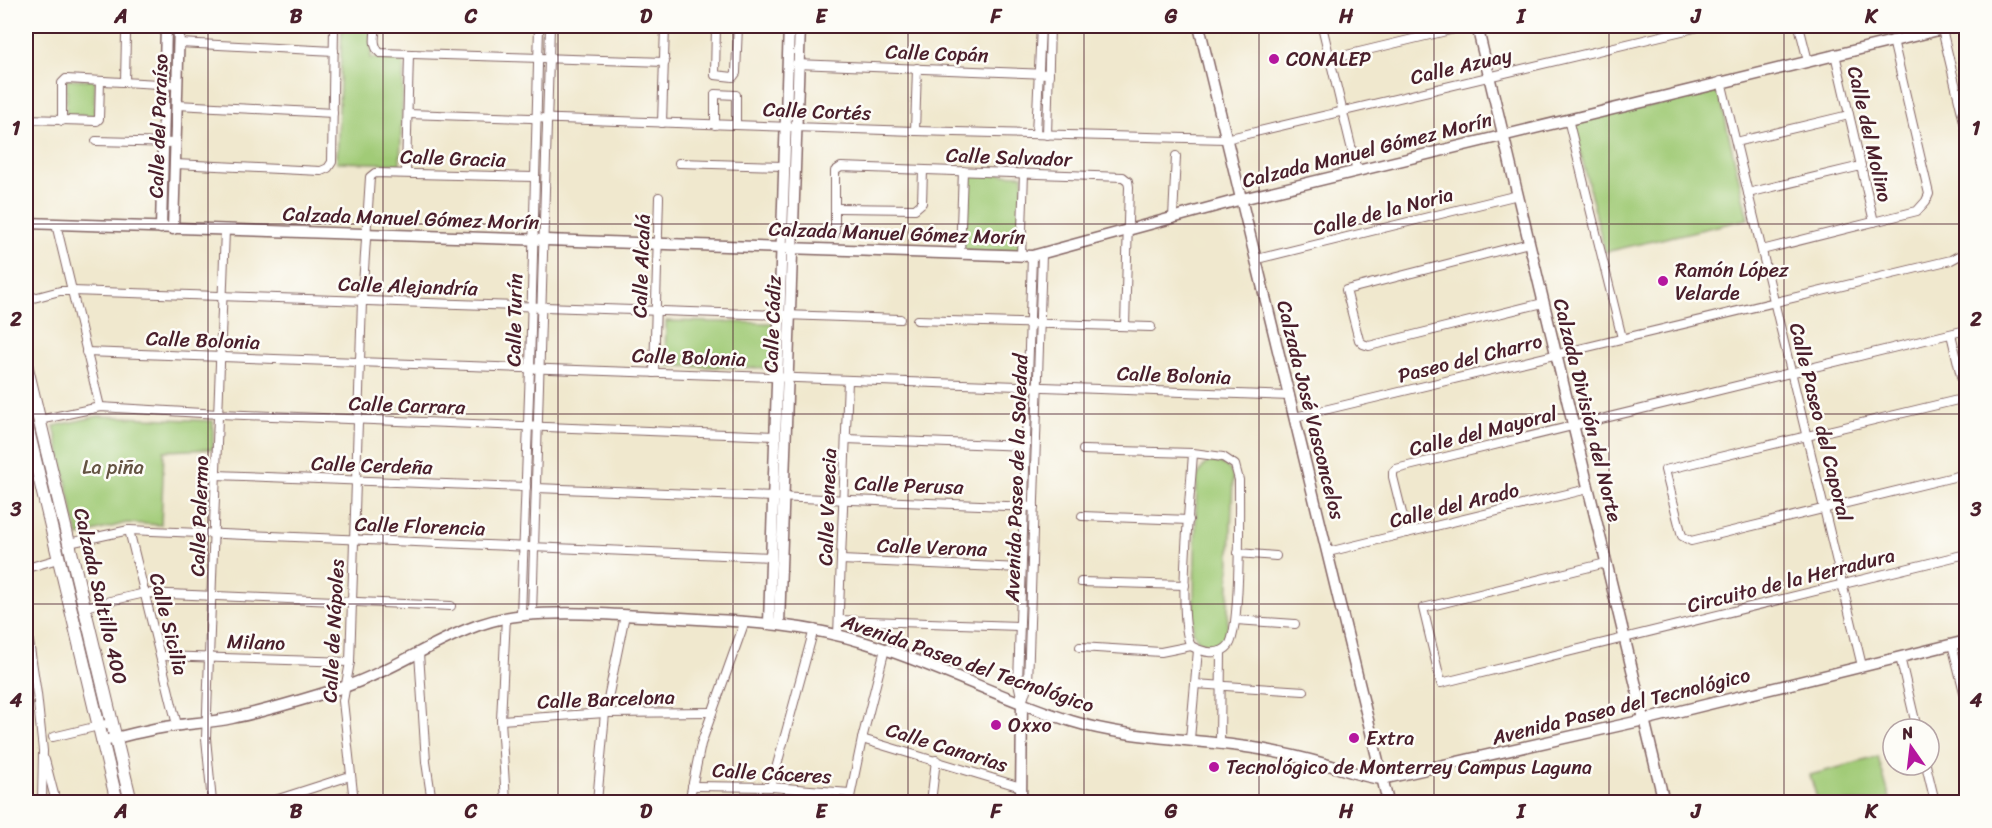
<svg xmlns="http://www.w3.org/2000/svg" width="1992" height="828" font-family="Sriracha,sans-serif">
<style>
.green{fill:#a1cb77;stroke:#767551;stroke-width:1.5}
.lines{fill:none;stroke-linecap:round;stroke-linejoin:round}
.street-casing{stroke:#846564;stroke-width:10}
.secondary-casing{stroke:#846564;stroke-width:13}
.primary-casing{stroke:#846564;stroke-width:14}
.street{stroke:#fff;stroke-width:8}
.secondary{stroke:#fff;stroke-width:10}
.primary{stroke:#fff;stroke-width:12}
.grid{fill:none;stroke:#4a1f2b;stroke-width:1.5;stroke-opacity:0.55}
.poi-dot{fill:#b5179e;stroke:#fdfcf7;stroke-width:2}
.labels{text-anchor:middle;stroke-width:5;stroke-linejoin:round;paint-order:stroke}
.street-label{font-size:20px;fill:#4a1f2b;stroke:#fdfcf7}
.poi-label{font-size:20px;fill:#4a1f2b;stroke:#fdfcf7;text-anchor:start}
.park-label{font-size:20px;fill:#645342;stroke:#fdfcf7}
.neatline{fill:none;stroke:#4a1f2b;stroke-width:2}
.grid-label{font-size:20px;text-anchor:middle;font-weight:bold;fill:#4a1f2b}
</style>
<rect width="100%" height="100%" fill="#fdfcf7"/>
<filter id="ink" filterUnits="userSpaceOnUse"><feTurbulence type="fractalNoise" baseFrequency=".0167" numOctaves="2"/><feDisplacementMap in="SourceGraphic" scale="12" xChannelSelector="R" yChannelSelector="G"/><feConvolveMatrix kernelMatrix="1 2 1 2 8 2 1 2 1" color-interpolation-filters="sRGB"/></filter>
<filter id="wash" filterUnits="userSpaceOnUse"><feTurbulence type="fractalNoise" baseFrequency=".008" numOctaves="4" result="noise"/><feDisplacementMap in="SourceGraphic" scale="24" xChannelSelector="R" yChannelSelector="G"/><feGaussianBlur stdDeviation="1.35" result="paint"/><feColorMatrix in="noise" values="0 0 0 0 0 0 0 0 0 0 0 0 0 0 0 0 0 1.4 0 .05"/><feComposite in="paint" operator="in"/></filter>
<g filter="url(#wash)">
<rect width="100%" height="100%" fill="#f0e8ce"/>
<g class="green">
<path d="M342,26h30l-1,32 33,1 -4,105 -63,-2z"/>
<path d="M67,79l28,1 -1,36 -28,-1z"/>
<path d="M1719,92l29,127 -143,33 -32,-130z"/>
<path d="M966,173l57,2 -3,79 -58,-2z"/>
<path d="M666,321l108,2 -1,45 -108,-2z"/>
<path d="M99,416l114,5v28l-49,2 -3,74 -35,-2 -48,13 -24,-110z"/>
<path d="M1211,462c12,0 19,5 22,16l-6,157c-10,15 -28,13 -34,-4l4,-154 7,-12z"/>
<path d="M1878,757l13,45h-73l-8,-27z"/>
</g>
</g>
<g filter="url(#ink)">
<g class="lines">
<defs>
<g id="street">
<path d="M376,26c-1,9 -4,20 4,27l285,9"/>
<path d="M716,26l-1,49 18,2 3,-4 2,-47"/>
<path d="M1322,26l35,145"/>
<path d="M1799,26l9,35"/>
<path d="M1942,29l24,101"/>
<path d="M179,43l155,8"/>
<path d="M1835,54l39,168"/>
<path d="M1330,59l137,-33"/>
<path d="M796,64l253,10"/>
<path d="M1721,81l141,585"/>
<path d="M125,82l1,-47"/>
<path d="M177,105l156,8"/>
<path d="M408,114l507,17 311,8 477,-113"/>
<path d="M26,119l71,2 2,-2 1,-38"/>
<path d="M1568,119l54,219"/>
<path d="M62,121v-38l4,-4 112,6"/>
<path d="M662,123l3,-97"/>
<path d="M715,125v-31l21,1v30"/>
<path d="M915,131l2,-63"/>
<path d="M1036,134l5,-108"/>
<path d="M1047,135l3,-109"/>
<path d="M96,141l80,2"/>
<path d="M1736,142l113,-27"/>
<path d="M679,163l105,3"/>
<path d="M175,164l146,7 7,-3 4,-6 2,-136"/>
<path d="M26,169l2,-50"/>
<path d="M406,172l3,-118"/>
<path d="M1748,193l113,-27"/>
<path d="M836,208l79,1 7,-6 1,-33"/>
<path d="M1173,218l3,-62"/>
<path d="M56,224l44,183"/>
<path d="M835,234v-63l6,-4 282,10 5,4 1,6 -4,139"/>
<path d="M1529,243l-183,47 13,50 4,4 6,2 174,-43"/>
<path d="M1762,250l155,-39 9,-10 3,-7 -36,-154"/>
<path d="M960,254l3,-83"/>
<path d="M1021,256l3,-83"/>
<path d="M1257,259l261,-64"/>
<path d="M26,300l34,-9h12l828,28"/>
<path d="M917,320l234,7"/>
<path d="M1951,334l15,63"/>
<path d="M86,352l1204,44"/>
<path d="M654,373l5,-176"/>
<path d="M1966,398l-301,72 17,66 9,5 275,-67"/>
<path d="M1295,417l656,-157 15,-8"/>
<path d="M39,420l61,-13 119,7 557,22"/>
<path d="M846,439l180,7"/>
<path d="M1083,450l110,3 30,4 12,8 4,15c0,28 2,148 -10,165 -9,12 -27,7 -38,1 -15,-28 0,-155 2,-193"/>
<path d="M216,475l310,12"/>
<path d="M536,488l498,19"/>
<path d="M1082,516l107,4"/>
<path d="M129,530l48,195"/>
<path d="M1407,533l-14,-56v-5l3,-3 570,-139"/>
<path d="M69,543l60,-13 642,27"/>
<path d="M1328,552l260,-63"/>
<path d="M1238,553l38,3"/>
<path d="M841,560l180,8"/>
<path d="M1606,563l-183,45 18,75 525,-129"/>
<path d="M27,568l31,-9"/>
<path d="M1081,582l104,3"/>
<path d="M84,607l61,-14 306,13"/>
<path d="M532,614l18,-588"/>
<path d="M521,615l9,-247 9,-342"/>
<path d="M839,620l180,6"/>
<path d="M1236,620l59,4"/>
<path d="M26,622l11,72 6,57 -1,51"/>
<path d="M838,635l10,-255"/>
<path d="M1952,644l14,56"/>
<path d="M1080,647l81,5 30,-6"/>
<path d="M419,653l7,109 6,40"/>
<path d="M161,656l189,6"/>
<path d="M1900,657l17,72"/>
<path d="M1195,684l109,7"/>
<path d="M1022,701l-4,-18 14,-427"/>
<path d="M1022,703l6,-19 14,-430"/>
<path d="M501,720l104,-7 106,-1"/>
<path d="M53,737l58,-14"/>
<path d="M862,739l159,48"/>
<path d="M1190,739l8,-89"/>
<path d="M1220,743l1,-92"/>
<path d="M45,760l11,42"/>
<path d="M1926,765l9,37"/>
<path d="M692,786l79,1 79,6"/>
<path d="M771,787l43,-158"/>
<path d="M212,802l-6,-64 19,-508"/>
<path d="M269,802l81,-26"/>
<path d="M354,802l-11,-101 7,-39 12,-361 8,-124 5,-4 159,4"/>
<path d="M506,802l-5,-82 5,-103"/>
<path d="M597,802l8,-89 20,-98"/>
<path d="M689,802l12,-58 44,-123"/>
<path d="M849,802l13,-63 23,-90"/>
<path d="M931,802l5,-42"/>
</g>
<g id="secondary">
<path d="M1199,26l189,776"/>
<path d="M1477,26l187,776"/>
<path d="M26,223l1006,33 210,-57 713,-173"/>
<path d="M161,228l5,-202"/>
<path d="M173,229l6,-203"/>
<path d="M769,623l20,-597"/>
<path d="M779,624l21,-598"/>
<path d="M108,740c19,-5 39,-10 58,-13 22,-4 44,-4 66,-9 39,-8 77,-20 115,-32 61,-21 111,-65 177,-71 43,-4 96,0 139,2 69,4 137,5 203,26 70,21 135,56 205,78 61,19 126,17 189,28 22,4 44,9 65,15 19,5 37,13 57,15l262,-59 322,-79"/>
<path d="M1021,802l1,-99"/>
</g>
<g id="primary">
<path d="M26,364l105,438"/>
<path d="M26,422l91,380"/>
</g>
</defs>
<use href="#street" class="street-casing"/>
<use href="#secondary" class="secondary-casing"/>
<use href="#primary" class="primary-casing"/>
<use href="#street" class="street"/>
<use href="#secondary" class="secondary"/>
<use href="#primary" class="primary"/>
</g>
</g>
<path class="grid" d="M208,26v776M383,26v776M558,26v776M733,26v776M908,26v776M1084,26v776M1259,26v776M1434,26v776M1609,26v776M1784,26v776M26,224h1940M26,414h1940M26,604h1940"/>
<g class="poi-dot">
<circle cx="1274" cy="59" r="6"/>
<circle cx="1663" cy="281" r="6"/>
<circle cx="996" cy="725" r="6"/>
<circle cx="1354" cy="738" r="6"/>
<circle cx="1214" cy="767" r="6"/>
</g>
<g class="labels">
<g class="street-label">
<text transform="translate(937 53) rotate(2)" y="7">Calle Copán</text>
<text transform="translate(1461 66) rotate(-13)" y="7">Calle Azuay</text>
<text transform="translate(817 111) rotate(2)" y="7">Calle Cortés</text>
<text transform="translate(158 126) rotate(-88)" y="7">Calle del Paraíso</text>
<text transform="translate(1870 134) rotate(77)" y="7">Calle del Molino</text>
<text transform="translate(1367 150) rotate(-14)" y="7">Calzada Manuel Gómez Morín</text>
<text transform="translate(1009 157) rotate(2)" y="7">Calle Salvador</text>
<text transform="translate(453 158) rotate(2)" y="7">Calle Gracia</text>
<text transform="translate(1383 211) rotate(-14)" y="7">Calle de la Noria</text>
<text transform="translate(411 218) rotate(2)" y="7">Calzada Manuel Gómez Morín</text>
<text transform="translate(897 233) rotate(2)" y="7">Calzada Manuel Gómez Morín</text>
<text transform="translate(641 266) rotate(-88)" y="7">Calle Alcalá</text>
<text transform="translate(408 286) rotate(2)" y="7">Calle Alejandría</text>
<text transform="translate(514 320) rotate(-89)" y="7">Calle Turín</text>
<text transform="translate(772 324) rotate(-88)" y="7">Calle Cádiz</text>
<text transform="translate(203 340) rotate(2)" y="7">Calle Bolonia</text>
<text transform="translate(689 357) rotate(2)" y="7">Calle Bolonia</text>
<text transform="translate(1470 358) rotate(-14)" y="7">Paseo del Charro</text>
<text transform="translate(1174 375) rotate(2)" y="7">Calle Bolonia</text>
<text transform="translate(407 405) rotate(2)" y="7">Calle Carrara</text>
<text transform="translate(1311 410) rotate(76)" y="7">Calzada José Vasconcelos</text>
<text transform="translate(1588 410) rotate(76)" y="7">Calzada División del Norte</text>
<text transform="translate(1821 422) rotate(76)" y="7">Calle Paseo del Caporal</text>
<text transform="translate(1483 431) rotate(-14)" y="7">Calle del Mayoral</text>
<text transform="translate(372 465) rotate(2)" y="7">Calle Cerdeña</text>
<text transform="translate(1016 478) rotate(-88)" y="7">Avenida Paseo de la Soledad</text>
<text transform="translate(909 485) rotate(2)" y="7">Calle Perusa</text>
<text transform="translate(1454 505) rotate(-14)" y="7">Calle del Arado</text>
<text transform="translate(827 507) rotate(-88)" y="7">Calle Venecia</text>
<text transform="translate(199 516) rotate(-88)" y="7">Calle Palermo</text>
<text transform="translate(420 526) rotate(2)" y="7">Calle Florencia</text>
<text transform="translate(932 547) rotate(2)" y="7">Calle Verona</text>
<text transform="translate(1791 580) rotate(-14)" y="7">Circuito de la Herradura</text>
<text transform="translate(101 596) rotate(77)" y="7">Calzada Saltillo 400</text>
<text transform="translate(169 624) rotate(76)" y="7">Calle Sicilia</text>
<text transform="translate(333 631) rotate(-87)" y="7">Calle de Nápoles</text>
<text transform="translate(256 642) rotate(2)" y="7">Milano</text>
<text transform="translate(968 663) rotate(19)" y="7">Avenida Paseo del Tecnológico</text>
<text transform="translate(606 699) rotate(-2)" y="7">Calle Barcelona</text>
<text transform="translate(1621 706) rotate(-14)" y="7">Avenida Paseo del Tecnológico</text>
<text transform="translate(947 747) rotate(17)" y="7">Calle Canarias</text>
<text transform="translate(772 773) rotate(3)" y="7">Calle Cáceres</text>
</g>
<g class="poi-label">
<text x="1286" y="66">CONALEP</text>
<text x="1675" y="277">Ramón López<tspan x="1675" dy="23">Velarde</tspan></text>
<text x="1008" y="732">Oxxo</text>
<text x="1366" y="745">Extra</text>
<text x="1226" y="774">Tecnológico de Monterrey Campus Laguna</text>
</g>
<g class="park-label">
<text x="113" y="474">La piña</text>
</g>
</g>
<rect width="1992" height="828" fill="none" stroke="#fdfcf7" stroke-width="66"/>
<g transform="translate(1911 747) rotate(346)"><circle r="28" fill="#fdfcf7" stroke="#b5a4a5" stroke-width="1.5"/>
<path d="M0-4.5L10 22L0 15L-10 22Z" fill="#b5179e"/>
<text y="-9" font-size="16" font-weight="bold" text-anchor="middle" fill="#4a1f2b">N</text>
</g>
<rect x="33" y="33" width="1926" height="762" class="neatline"/>
<g class="grid-label">
<text x="121" y="23">A</text>
<text x="296" y="23">B</text>
<text x="471" y="23">C</text>
<text x="646" y="23">D</text>
<text x="821" y="23">E</text>
<text x="996" y="23">F</text>
<text x="1171" y="23">G</text>
<text x="1346" y="23">H</text>
<text x="1521" y="23">I</text>
<text x="1696" y="23">J</text>
<text x="1871" y="23">K</text>
<text x="16" y="135">1</text>
<text x="1976" y="135">1</text>
<text x="16" y="326">2</text>
<text x="1976" y="326">2</text>
<text x="16" y="516">3</text>
<text x="1976" y="516">3</text>
<text x="16" y="707">4</text>
<text x="1976" y="707">4</text>
<text x="121" y="818">A</text>
<text x="296" y="818">B</text>
<text x="471" y="818">C</text>
<text x="646" y="818">D</text>
<text x="821" y="818">E</text>
<text x="996" y="818">F</text>
<text x="1171" y="818">G</text>
<text x="1346" y="818">H</text>
<text x="1521" y="818">I</text>
<text x="1696" y="818">J</text>
<text x="1871" y="818">K</text>
</g>
</svg>
